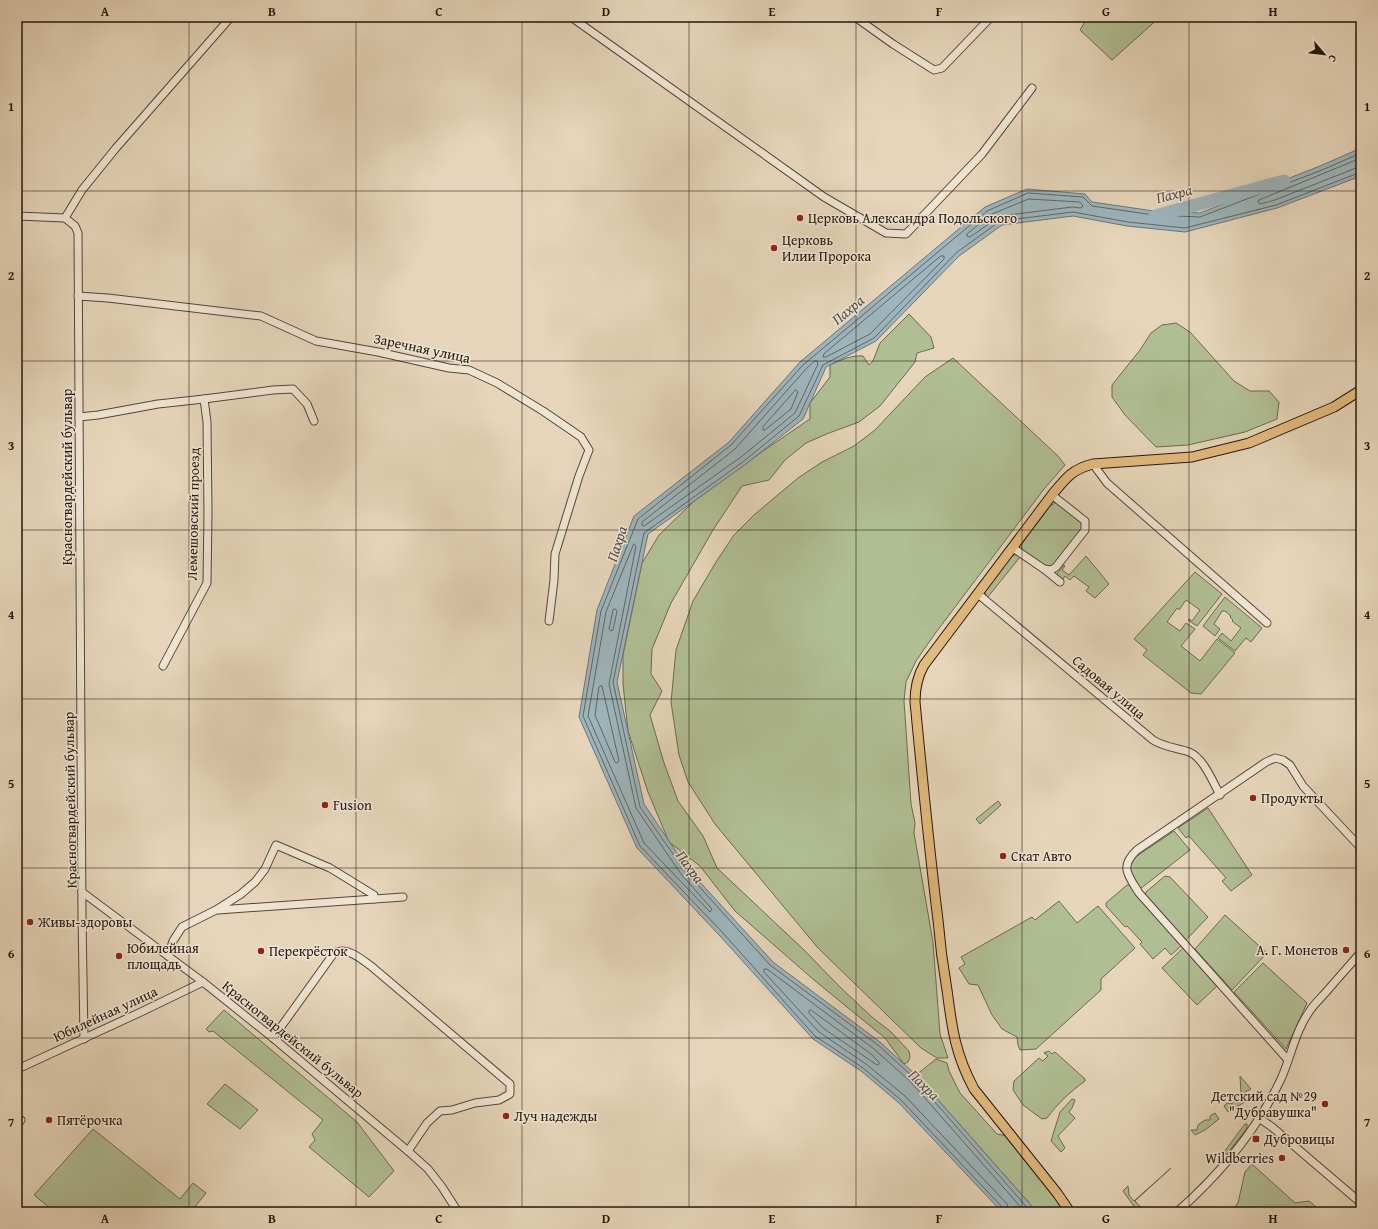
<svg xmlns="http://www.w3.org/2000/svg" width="1378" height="1229" font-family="'Gentium Book Plus',serif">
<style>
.green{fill:#b0be94;stroke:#6a6a52}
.water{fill:#9db5bc;stroke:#6d7577}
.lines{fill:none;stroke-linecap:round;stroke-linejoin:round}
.shore{stroke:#606666;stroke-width:1}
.river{stroke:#9db5bc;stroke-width:13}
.minor-casing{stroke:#54463a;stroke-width:9}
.major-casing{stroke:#24160f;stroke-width:11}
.minor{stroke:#efe4d2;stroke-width:7}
.major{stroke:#e3ba7d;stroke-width:9}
.grid{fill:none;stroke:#24160f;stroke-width:1;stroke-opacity:0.55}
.poi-dot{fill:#8f2418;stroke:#efe4d2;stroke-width:1.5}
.labels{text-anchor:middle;stroke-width:3;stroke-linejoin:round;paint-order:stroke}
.poi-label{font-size:14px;fill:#24160f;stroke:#efe4d2;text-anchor:start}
.street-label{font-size:14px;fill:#24160f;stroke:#efe4d2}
.water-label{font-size:15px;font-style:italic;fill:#4e4e4c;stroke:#efe4d2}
.neatline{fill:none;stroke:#24160f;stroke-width:1.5}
.grid-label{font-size:13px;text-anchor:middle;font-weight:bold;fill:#24160f}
</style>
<rect width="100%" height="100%" fill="#e6d5ba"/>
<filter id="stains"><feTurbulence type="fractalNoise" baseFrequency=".005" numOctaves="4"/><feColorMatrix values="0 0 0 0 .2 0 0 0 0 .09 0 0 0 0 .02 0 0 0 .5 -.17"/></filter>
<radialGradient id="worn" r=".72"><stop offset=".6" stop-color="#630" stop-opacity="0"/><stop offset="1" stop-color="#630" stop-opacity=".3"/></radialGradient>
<g class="green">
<path d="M1088,17h72l-48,43 -32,-30z"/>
<path d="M909,314l22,23 3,11 -17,5 -2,9 -35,44 -21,16 -30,11 -23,10 -21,17 -16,20 -27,6 -29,44 -42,73 -19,46 -1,25 11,17 -12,24 14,48 14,38 25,35 14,32 87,82 37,38 32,30 17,13 19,20 1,6 -2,5 -4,2 -19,-26 -71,-58 -79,-69 -35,-45 -31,-24 -21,-50 -20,-61 -5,-47v-29l19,-92 17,-28 34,-33 70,-51 47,-32v-16l20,-26v-12c11,-5 21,-10 33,-9l6,9 4,-4 7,-18z"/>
<path d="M1176,323l14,9 44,49 16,10h19l10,11 -2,17 -32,13 -57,13 -32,2 -31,-32 -13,-18v-12l28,-35 11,-17 11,-8z"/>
<path d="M953,358l105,98 7,9 -21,24 -110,146 -18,26 -10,21 -2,19 7,103 4,19 -1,10 19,109 7,92 8,24h-11l-16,-10 -103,-100 -103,-124 -27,-42 -9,-27 -8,-53 5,-52 17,-49 23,-39 18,-27 20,-20 44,-37 24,-16 32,-16 21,-16 50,-53z"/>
<path d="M1055,503l5,2 25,20 -34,45 -28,-19 -2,-5 2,-4 27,-36z"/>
<path d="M1014,555h3l3,2 -33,41 -2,-6 2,-3 24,-32z"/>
<path d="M1086,556l23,28 -14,14 -9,-7 3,-4 -15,-11 -4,4 -5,-4 -3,4 -6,-5 8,-10 1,1 -3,4 7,5z"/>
<path d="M1195,572l27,22 -25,32 -9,-6 1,-1 3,2 8,-11 -14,-10 -7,10 -2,-2 -10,14 13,9 6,-8 9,6 -14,17 19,15 17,-22 18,14 -34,41 -10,-1 -48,-38 4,-5 -13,-11z"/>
<path d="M1225,597l37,31 -11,14 -5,-4 -11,13 -17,-13 4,-5 9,8 10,-13 -9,-7 1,-1 -3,-3 1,-1 -6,-5h-3l-8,13 6,5 -5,7 -12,-10z"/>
<path d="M998,801l3,4 -21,19 -4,-5z"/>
<path d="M1208,808l44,67 -21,16 -9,-10 4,-3 -37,-42 -3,2 -8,-10z"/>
<path d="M1174,831l16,19 -50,39 -10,-20 1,-9z"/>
<path d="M1165,876l5,1 38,40 -23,24 -40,-45 1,-4z"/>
<path d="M1127,885h3l7,10 45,50 -11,10 -6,-7 -12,11 -13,-15 2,-2 -15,-16 -2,1 -19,-21v-3z"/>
<path d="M1059,901l18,22 21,-17 37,42 -34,31v11l-65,59 -16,1 -2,-5 -1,-8 -15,-8 -10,-14 -14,-30 -9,-1 -10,-16 6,-4 -4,-7 71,-40 3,3z"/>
<path d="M1225,915l42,38 -35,37 -37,-41z"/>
<path d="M1183,948l34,38 -20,19 -35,-37z"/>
<path d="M1263,963l44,40 -21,46 -52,-57z"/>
<path d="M224,1010l133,112 37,49 -25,26 -60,-50 6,-7 -3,-6 11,-14 -110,-89 -4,1 -3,-3z"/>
<path d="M1049,1051l3,3 3,-2 30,27v2c-15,11 -27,22 -38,37l-5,1 -19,-14 -10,-15 1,-9 25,-23 4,3 5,-5 -4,-3z"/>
<path d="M936,1059l11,4 2,8 11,22 37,41 16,3 57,75h-33l-121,-137z"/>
<path d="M1240,1076l11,13 -6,3 -1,2 4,6 -20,12 -4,-6 3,-3 5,1 1,-5 8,-6z"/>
<path d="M225,1084l33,26 -18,19 -33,-25z"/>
<path d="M1072,1099l3,1 -3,8 -3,4 6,6 -17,18 7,12 -4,4 -10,-11 9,-29z"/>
<path d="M1215,1113l4,6 -14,11 -10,5 -4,-5h6l1,-5 7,-5h5v-4z"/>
<path d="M1245,1124h2v4l-20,26 -3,-2z"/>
<path d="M93,1129l87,70 13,-16 13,10 -15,19h-136l-21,-17z"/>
<path d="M1252,1164l43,39 14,-2 13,11h-92l8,-9 7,-31z"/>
<path d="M1171,1168l-36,33 10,11h-7l-15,-21 5,-5 1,9 5,6z"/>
</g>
<path class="water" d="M1361,148v28l-84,32 -92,24 -58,-6 -54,-10 -71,9 -43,31 -83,85 -50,26 -23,52 -57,45 -98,70 -31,148 27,122 44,65 85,93 107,80 36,33 121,137h-35l-103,-109 -38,-32 -48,-32 -93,-103 -83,-88 -58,-131 18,-107 37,-94 95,-74 71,-80 185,-155 42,-18 58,5 7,8 62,9 46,2 120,-47z"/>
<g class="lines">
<g class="shore">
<path d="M1361,158l-102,42 -1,2 2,2 15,-4 81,-32 5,-1"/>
<path d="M1029,199l51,3 3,4 -2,2 -9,-1 -72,9 -30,21 -3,-1v-2l23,-19z"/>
<path d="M941,256h3v3l-74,75 -44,23h-3l1,-3z"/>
<path d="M815,361h2l1,3 -23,49 -54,44 -97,69 -2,-1v-3l93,-73 71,-80z"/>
<path d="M796,390l2,2 -7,17 -26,21h-2v-3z"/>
<path d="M634,544l2,2 -27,138 27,124 45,66 31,35 -2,3 -66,-69 -56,-127 18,-104z"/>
<path d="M615,609l2,2 -4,19 -2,1 -2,-2 4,-19z"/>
<path d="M602,686l17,75 -2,2 -2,-1 -20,-47 4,-28z"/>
<path d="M811,1010l60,44 8,8v2l-2,1 -54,-37 -14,-15v-2z"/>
<path d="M1004,1212l-1,-4 -102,-108 -38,-32 -48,-32 -92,-103 -83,-87 -57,-130 18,-105 37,-92 93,-74 72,-80 184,-154 41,-18 55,4 9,9 62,9 46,2 122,-47 39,-17"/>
<path d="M1009,1212l-2,-8 -102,-108 -39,-32 -47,-32 -55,-60v-3h3l107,80 36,32 115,131"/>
<path d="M1031,1212l-118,-135 -35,-32 -108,-80 -85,-94 -45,-64 -27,-125 31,-149 100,-72 55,-45 24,-51 51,-27 82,-85 44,-32 73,-9 55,10 57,6 91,-23 85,-33"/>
</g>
<path class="river" d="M1155,216l129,-35"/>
<defs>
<g id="minor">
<path d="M571,17l253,180 62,36 20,1 76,-80 50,-66"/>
<path d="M855,17l38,27 41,26 8,-2 49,-51"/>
<path d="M17,216l48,2"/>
<path d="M65,218l10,8 3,7 4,683 2,123"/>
<path d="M65,218l17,-28 34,-42 115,-131"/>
<path d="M78,296l30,2 153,18 55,25 62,11 71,16 20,2 28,13 46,28 38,26 8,13 -10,26 -24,78 -1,26 -5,41"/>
<path d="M79,417l19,-2 60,-11 46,-5 69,-9 20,-1 14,15 7,17"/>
<path d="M1093,464l14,19 160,140"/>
<path d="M1013,548l31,21 16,13"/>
<path d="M1044,569l7,1 5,-3 29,-37v-9l-33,-26"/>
<path d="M978,594l175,146c11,7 24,8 36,12 14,5 24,30 31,43"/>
<path d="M163,666l44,-83 1,-70 -1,-91 -3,-23"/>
<path d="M82,892l121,90 70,56 135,113 20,18 14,18 16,25"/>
<path d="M218,910l185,-13"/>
<path d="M168,956l5,-15 9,-14 34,-17 25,-16 14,-12 10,-13 11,-24 54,23 44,27v4"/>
<path d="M273,1038l61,-85c13,-7 27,6 37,13l139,118v10l-11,6 -24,3 -23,7 -12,1 -13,12 -19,28"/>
<path d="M1288,1060l-149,-167c-11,-18 -20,-26 -2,-43l129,-88 9,-4 8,2 7,5 13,21 58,62"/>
<path d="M17,1068l5,-1 119,-55 62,-30"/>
<path d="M1259,1118l13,9 89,76"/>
<path d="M17,1125l4,-5"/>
<path d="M1177,1212c42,-37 80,-82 104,-133 10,-22 14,-47 28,-67 5,-8 12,-14 18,-21 11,-13 23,-26 34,-39"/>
</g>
<path id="major" d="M1070,1212l-13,-19 -83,-104c-19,-35 -22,-61 -27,-99 -4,-23 -7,-46 -9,-70 -9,-72 -16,-145 -23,-218 0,-14 2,-25 9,-37l128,-170c13,-16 20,-26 41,-31l99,-7 57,-14 85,-36 27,-17"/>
</defs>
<use href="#minor" class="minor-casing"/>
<use href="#major" class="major-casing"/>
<use href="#minor" class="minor"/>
<use href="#major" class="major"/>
</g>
<path class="grid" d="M189,17v1195M356,17v1195M522,17v1195M689,17v1195M856,17v1195M1022,17v1195M1189,17v1195M17,191h1344M17,361h1344M17,530h1344M17,699h1344M17,868h1344M17,1038h1344"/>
<g class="poi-dot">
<circle cx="800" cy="218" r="4"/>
<circle cx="774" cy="248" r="4"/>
<circle cx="1253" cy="798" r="4"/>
<circle cx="325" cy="805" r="4"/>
<circle cx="1003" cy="856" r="4"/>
<circle cx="30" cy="922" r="4"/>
<circle cx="1346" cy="950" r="4"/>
<circle cx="261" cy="951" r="4"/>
<circle cx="119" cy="956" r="4"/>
<circle cx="1325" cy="1104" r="4"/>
<circle cx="506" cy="1116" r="4"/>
<circle cx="49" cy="1120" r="4"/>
<rect x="1252" y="1135" width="8" height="8" rx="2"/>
<circle cx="1282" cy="1158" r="4"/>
</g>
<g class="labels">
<g class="poi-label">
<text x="808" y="223">Церковь Александра Подольского</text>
<text x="782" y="245">Церковь<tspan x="782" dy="16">Илии Пророка</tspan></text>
<text x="1261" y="803">Продукты</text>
<text x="333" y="810">Fusion</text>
<text x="1011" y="861">Скат Авто</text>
<text x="38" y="927">Живы-здоровы</text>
<text x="127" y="953">Юбилейная<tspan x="127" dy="16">площадь</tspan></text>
<text x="1338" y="955" text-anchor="end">А. Г. Монетов</text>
<text x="269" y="956">Перекрёсток</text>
<text x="1317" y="1101" text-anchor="end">Детский сад №29<tspan x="1317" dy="16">"Дубравушка"</tspan></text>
<text x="514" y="1121">Луч надежды</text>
<text x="57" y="1125">Пятёрочка</text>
<text x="1264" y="1144">Дубровицы</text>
<text x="1274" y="1163" text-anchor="end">Wildberries</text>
</g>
<g class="street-label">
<text transform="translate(422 348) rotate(12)" y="5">Заречная улица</text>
<text transform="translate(67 477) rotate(-90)" y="5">Красногвардейский бульвар</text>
<text transform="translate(193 514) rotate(-89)" y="5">Лемешовский проезд</text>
<text transform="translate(1109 687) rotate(40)" y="5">Садовая улица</text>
<text transform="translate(70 800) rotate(-91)" y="5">Красногвардейский бульвар</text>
<text transform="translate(105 1014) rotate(-25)" y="5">Юбилейная улица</text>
<text transform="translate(293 1039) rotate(39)" y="5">Красногвардейский бульвар</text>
</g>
<g class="water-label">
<text transform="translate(1174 194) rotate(-14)" y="5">Пахра</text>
<text transform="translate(848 310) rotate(-40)" y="5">Пахра</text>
<text transform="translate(617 544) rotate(-72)" y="5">Пахра</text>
<text transform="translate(690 867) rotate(54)" y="5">Пахра</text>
<text transform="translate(924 1085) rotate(45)" y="5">Пахра</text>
</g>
</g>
<rect width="1378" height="1229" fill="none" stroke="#e6d5ba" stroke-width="44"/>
<g transform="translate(1324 54) rotate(118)" stroke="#efe4d2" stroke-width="3" paint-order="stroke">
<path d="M0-3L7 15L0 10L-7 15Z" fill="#24160f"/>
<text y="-6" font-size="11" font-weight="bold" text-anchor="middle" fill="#24160f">С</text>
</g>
<rect x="22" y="22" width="1334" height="1185" class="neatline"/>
<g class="grid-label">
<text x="105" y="16">A</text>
<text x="272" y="16">B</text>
<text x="439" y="16">C</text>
<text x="606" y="16">D</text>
<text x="772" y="16">E</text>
<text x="939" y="16">F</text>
<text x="1106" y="16">G</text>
<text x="1273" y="16">H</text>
<text x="11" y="111">1</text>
<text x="1367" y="111">1</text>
<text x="11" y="280">2</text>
<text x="1367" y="280">2</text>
<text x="11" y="450">3</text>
<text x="1367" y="450">3</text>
<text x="11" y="619">4</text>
<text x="1367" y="619">4</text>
<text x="11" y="788">5</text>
<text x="1367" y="788">5</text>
<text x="11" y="958">6</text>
<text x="1367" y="958">6</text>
<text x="11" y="1127">7</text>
<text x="1367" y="1127">7</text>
<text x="105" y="1223">A</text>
<text x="272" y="1223">B</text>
<text x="439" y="1223">C</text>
<text x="606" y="1223">D</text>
<text x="772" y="1223">E</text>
<text x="939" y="1223">F</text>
<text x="1106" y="1223">G</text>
<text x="1273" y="1223">H</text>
</g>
<rect width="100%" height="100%" filter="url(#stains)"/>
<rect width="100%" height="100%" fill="url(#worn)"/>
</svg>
